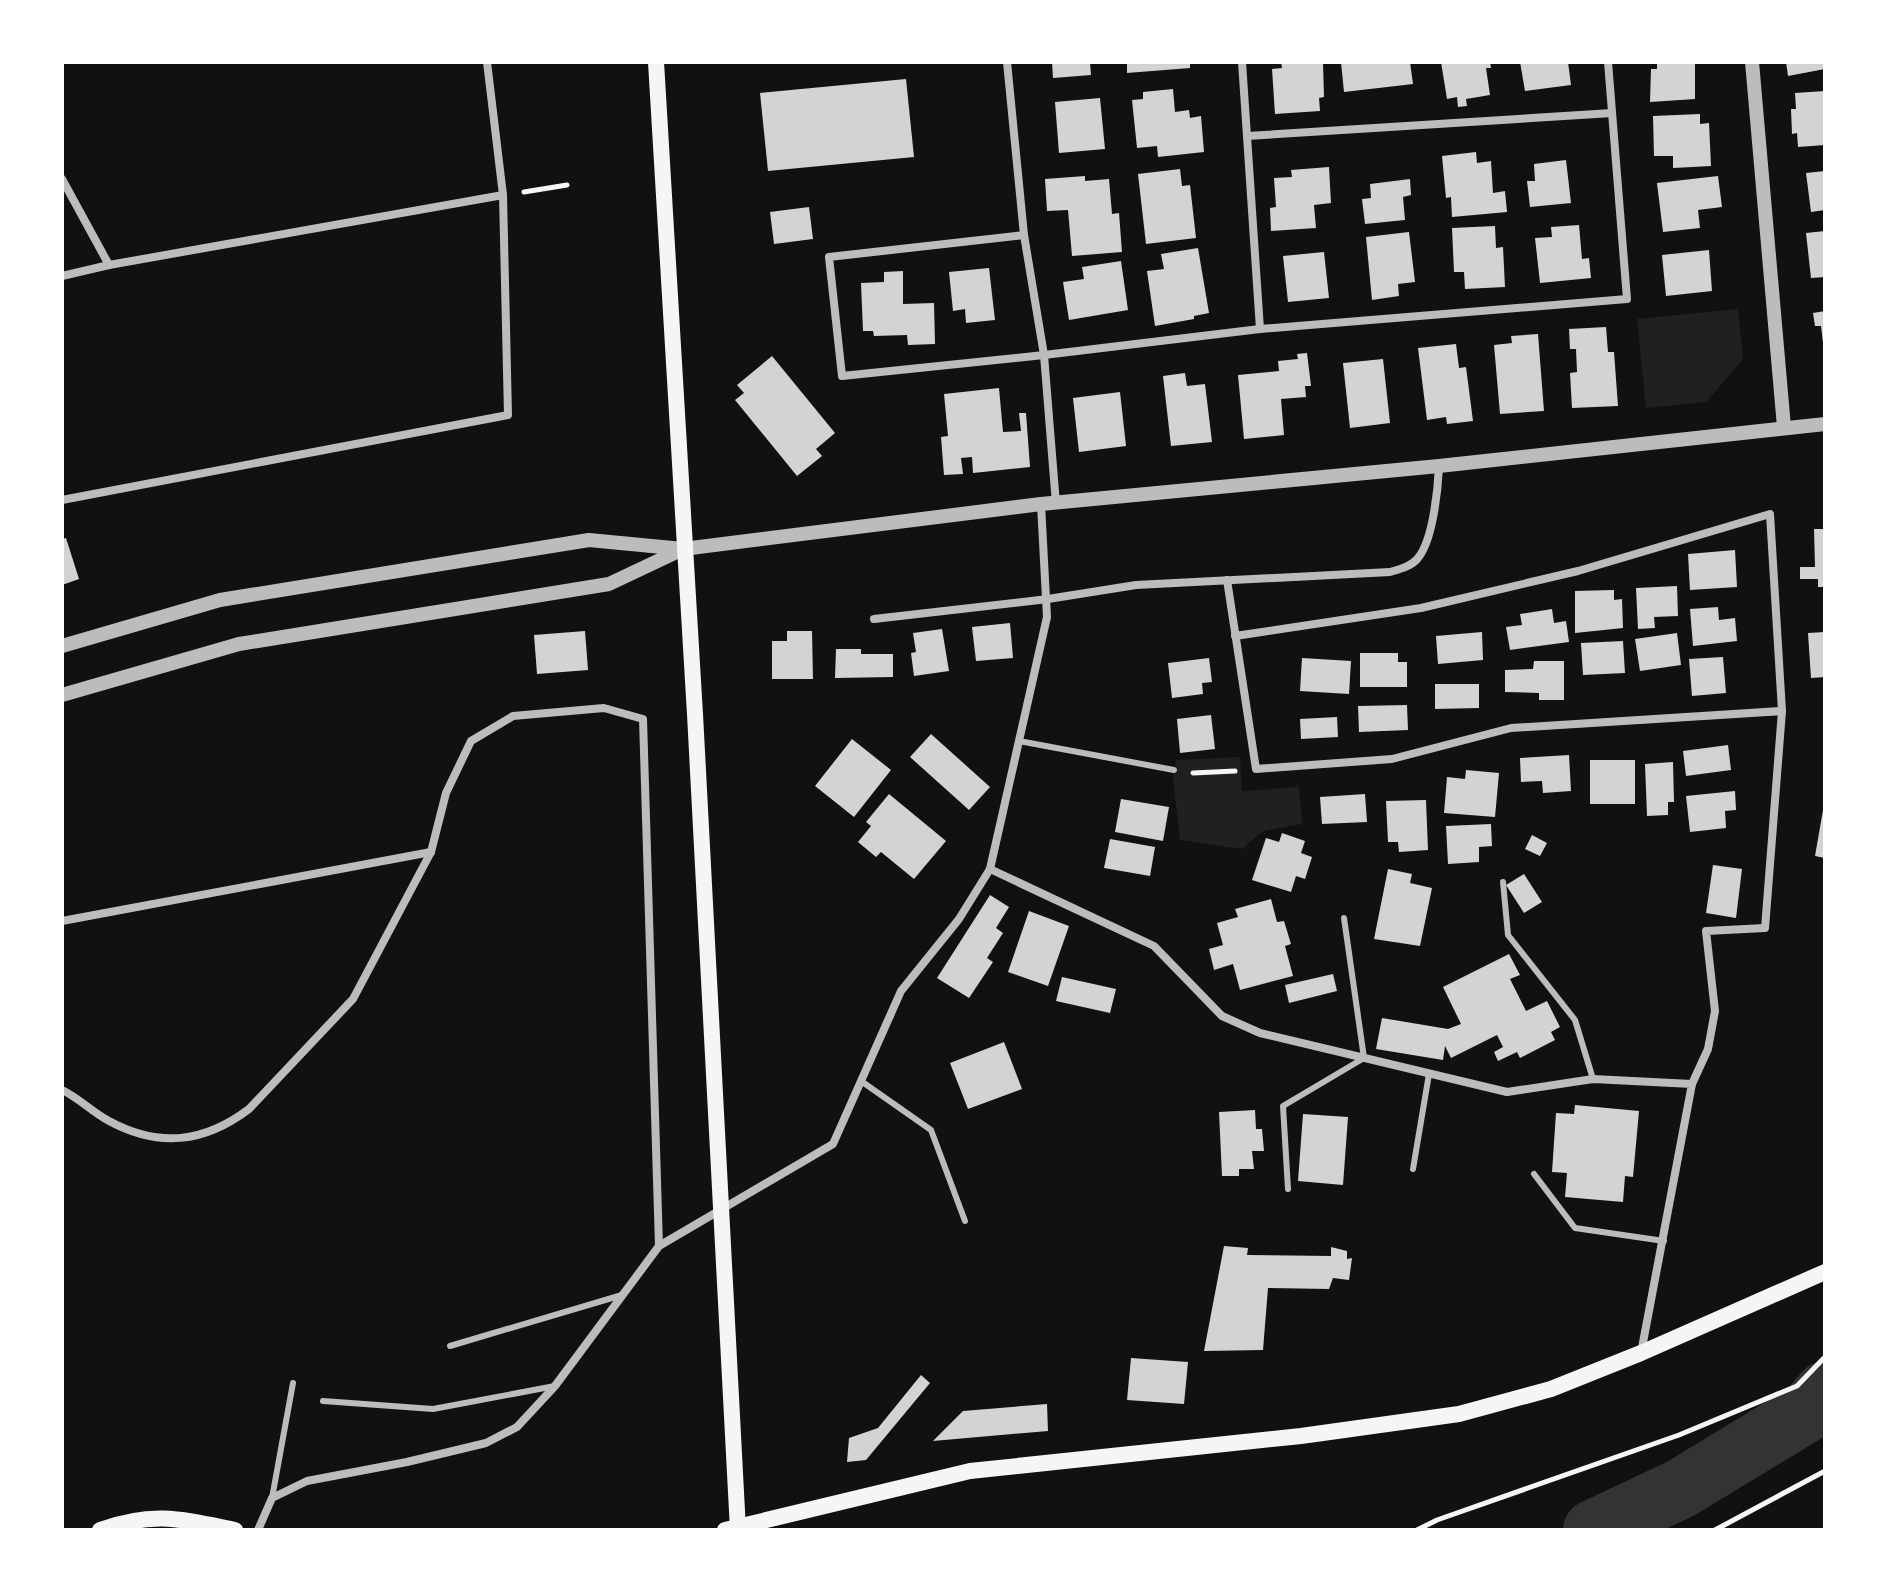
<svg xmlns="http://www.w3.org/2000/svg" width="1887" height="1592" font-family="'IBM Plex Sans',sans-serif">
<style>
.green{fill:#202020}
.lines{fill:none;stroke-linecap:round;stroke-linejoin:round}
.river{stroke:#333;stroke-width:60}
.building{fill:#d3d3d3}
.path{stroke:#f5f5f5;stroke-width:5}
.service{stroke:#bcbcbc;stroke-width:6}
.minor{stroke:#bcbcbc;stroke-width:8}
.tertiary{stroke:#bcbcbc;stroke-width:14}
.secondary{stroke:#f5f5f5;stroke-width:16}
</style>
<rect width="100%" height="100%" fill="#111"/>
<g class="green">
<path d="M1738,309l5,50 -37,43 -60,6 -9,-89z"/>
<path d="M1240,757l2,34 57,-4 3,37 -39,7 -21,18 -62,-9 -7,-62 3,-18z"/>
</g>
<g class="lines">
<path class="river" d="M1593,1530l87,-41 127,-77 18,-21"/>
</g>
<g class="building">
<path d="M1052,62h38l1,13 -38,3z"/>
<path d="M1127,62h63v6l-63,5z"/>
<path d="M1281,62h42l1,35 -5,1 1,13 -45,3 -3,-45 10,-1z"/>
<path d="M1341,62h69l3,22 -69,8z"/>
<path d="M1441,62h49l1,6h-5l4,27 -24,4 1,7 -9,1 -1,-10 -10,2z"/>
<path d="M1520,62h48l3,23 -46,6z"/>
<path d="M1657,62h38v37l-45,3 1,-33h6z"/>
<path d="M1786,62h39v7l-37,7z"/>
<path d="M906,79l8,78 -146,14 -8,-78z"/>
<path d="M1173,89l2,23 14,-2 1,8 11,-2 3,36 -46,5 -1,-11 -20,2 -5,-48 11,-1v-7z"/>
<path d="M1825,91v54l-27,2 -1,-14 -5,1 -1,-25h5l-1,-16z"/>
<path d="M1100,98l5,51 -46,4 -4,-51z"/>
<path d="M1700,114v10l9,-1 2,43 -38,2v-12h-19l-1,-40z"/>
<path d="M1476,152l1,11 14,-2 2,32 12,-2 2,21 -55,5 -1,-20 -5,1 -4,-42z"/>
<path d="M1566,160l5,43 -41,4 -3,-26h8l-1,-17z"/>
<path d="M1329,167l2,36 -17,2 2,23 -45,3 -1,-23 6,-1 -2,-29 18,-1 -1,-7z"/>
<path d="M1180,169l2,17 8,-1 6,53 -50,6 -8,-70z"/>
<path d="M1825,171v39l-14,2 -5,-39z"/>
<path d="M1085,176v5l24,-2 3,35 7,-1 3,39 -50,4 -4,-46 -21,1 -2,-32z"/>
<path d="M1718,176l4,31 -24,3 2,18 -37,4 -6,-49z"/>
<path d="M1410,179l1,16 -8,2 2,23 -40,4 -3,-25 9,-1 -1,-14z"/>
<path d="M809,207l4,32 -39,5 -4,-32z"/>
<path d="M1579,225l3,34 7,-1 2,20 -51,5 -5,-45 17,-1 -1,-10z"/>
<path d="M1495,226l1,22 7,-1 2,40 -40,2 -1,-17h-10l-2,-44z"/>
<path d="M1825,231v46l-14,1 -5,-45z"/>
<path d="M1409,232l6,50 -17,2 1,12 -27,4 -6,-63z"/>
<path d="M1198,248l11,65 -15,3v3l-39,7 -8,-55 17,-2 -3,-15z"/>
<path d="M1709,250l3,41 -46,5 -4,-41z"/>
<path d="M1324,252l5,46 -41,4 -5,-46z"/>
<path d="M1121,261l7,49 -59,10 -6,-38 21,-3 -2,-12z"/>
<path d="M989,268l6,52 -29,3 -1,-14 -12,2 -4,-39z"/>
<path d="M903,271v33l31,-1 1,41 -27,1 -1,-10 -33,1 -1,-5h-10l-2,-48 23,-1v-10z"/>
<path d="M1825,311v32h-2l-2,-17h-6l-2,-13z"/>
<path d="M1606,327l2,25h6l4,54 -46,2 -2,-35 7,-1 -1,-23h-6l-1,-20z"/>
<path d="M1538,334l6,77 -44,3 -6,-69 18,-2 -1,-7z"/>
<path d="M1456,344l3,24 7,-1 7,54 -26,3 -1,-7 -19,3 -9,-72z"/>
<path d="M1307,353l4,33h-6l1,11 -25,2 3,36 -40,4 -6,-64 41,-4 -1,-10 20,-2 -1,-5z"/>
<path d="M772,356l63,77 -19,16 6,7 -25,20 -62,-76 9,-7 -7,-8z"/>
<path d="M1383,359l7,64 -40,5 -7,-65z"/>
<path d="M1185,373l2,13 18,-2 7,58 -41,4 -8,-70z"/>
<path d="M999,388l4,44 18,-1 -2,-18h7l4,54 -57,6 -1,-16 -11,1 2,16 -19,1 -3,-38 7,-1 -4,-42z"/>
<path d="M1120,392l6,54 -47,6 -6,-54z"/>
<path d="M1814,529h11v58h-7v-8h-18v-12h15z"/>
<path d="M66,538l13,41 -17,6v-46z"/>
<path d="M1735,550l2,37 -47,3 -2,-36z"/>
<path d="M1677,586l1,30 -24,1 1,11 -17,1 -2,-41z"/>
<path d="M1614,590v10l8,-1 1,29 -48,5v-42z"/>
<path d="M1718,607l1,13 16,-2 2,23 -44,5 -3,-37z"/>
<path d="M1552,609l2,14 12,-2 3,21 -59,8 -4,-23 16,-2 -2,-11z"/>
<path d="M1010,623l3,35 -37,3 -4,-34z"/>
<path d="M942,629l7,42 -35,5 -3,-23 5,-1 -3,-19z"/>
<path d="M585,631l3,39 -51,4 -3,-39z"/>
<path d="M787,631h25l1,48h-41v-38h15z"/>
<path d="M1482,632l1,28 -45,4 -2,-28z"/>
<path d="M1825,632v45l-14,1 -3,-45z"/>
<path d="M1677,633l4,32 -41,6 -5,-32z"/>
<path d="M1623,641l2,32 -42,2 -2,-32z"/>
<path d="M836,649h25v5h32v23l-58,1z"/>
<path d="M1360,653h38v9h9v25h-47z"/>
<path d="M1723,657l3,36 -34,3 -3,-37z"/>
<path d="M1209,658l3,24 -10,1 1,11 -31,4 -4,-35z"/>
<path d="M1302,658l49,3 -2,33 -49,-3z"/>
<path d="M1534,661h30v39h-25v-7l-34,-1v-22l28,-1z"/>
<path d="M1435,684h44v24l-44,1z"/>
<path d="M1407,705l1,25 -49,2 -1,-26z"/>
<path d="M1211,715l4,34 -35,4 -3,-34z"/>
<path d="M1337,717l1,20 -37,2 -1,-20z"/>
<path d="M931,734l59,53 -21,23 -59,-53z"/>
<path d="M852,739l39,31 -37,47 -39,-31z"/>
<path d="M1728,745l3,25 -45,6 -3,-25z"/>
<path d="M1569,755l2,36 -28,2 -1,-12 -21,1 -1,-24z"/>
<rect x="1590" y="760" width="45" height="44"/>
<path d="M1673,762l1,40h-6v13l-21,1 -2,-52z"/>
<path d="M1466,770l33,3 -4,44 -51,-4 3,-36 18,2z"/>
<path d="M1735,791l1,19 -11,1 1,17 -36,4 -4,-36z"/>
<path d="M889,794l57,47 -32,38 -33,-27 -5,5 -18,-15 13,-16 -5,-4z"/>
<path d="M1365,794l2,28 -45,2 -2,-27z"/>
<path d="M1121,799l48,8 -6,34 -48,-9z"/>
<path d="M1426,800l2,50 -29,2 -1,-10h-10l-2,-41z"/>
<path d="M1823,810h2v48l-10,-2z"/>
<path d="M1491,824l1,22 -13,1v15l-31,2 -2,-38z"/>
<path d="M1282,833l23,8 -4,12 11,4 -7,22 -9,-3 -5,16 -39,-12 14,-42 13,4z"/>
<path d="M1532,835l15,8 -7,13 -15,-7z"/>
<path d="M1110,839l45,8 -5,29 -46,-8z"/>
<path d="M1713,865l29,4 -6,49 -30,-5z"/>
<path d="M1388,869l24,5 -2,9 22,5 -12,58 -46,-7z"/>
<path d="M1524,874l18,28 -18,11 -18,-28z"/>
<path d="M990,895l19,12 -13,21 7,5 -16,25 6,4 -24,36 -32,-20z"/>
<path d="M1271,899l6,23 7,-1 7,23 -6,2 8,30 -53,14 -7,-26 -19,6 -5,-21 14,-4 -6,-22 21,-6 -3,-8z"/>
<path d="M1029,911l40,15 -21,60 -40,-14z"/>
<path d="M1509,954l11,21 -10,4 16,32 21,-10 13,26 -9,5 4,8 -35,18 -3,-6 -19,9 -4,-9 9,-5 -6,-12 -46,23 -6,-12 -2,14 -67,-11 6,-31 66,11 13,-5 -18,-37z"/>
<path d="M1333,974l4,17 -48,12 -4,-18z"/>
<path d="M1062,977l54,12 -6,24 -54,-12z"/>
<path d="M1004,1042l18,47 -54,20 -18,-46z"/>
<path d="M1575,1105l64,6 -6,66 -8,-1 -2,26 -58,-5 2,-24 -15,-1 4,-59 18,1z"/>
<path d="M1255,1110l1,19h6l2,22h-12l2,18h-15v7h-17l-3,-64z"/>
<path d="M1303,1114l45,3 -5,68 -45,-4z"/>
<path d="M1224,1246l24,2 -1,7 84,1v-9l16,4v8l5,-1 -3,22 -16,-2 -4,11 -61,-1 -5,62 -59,1z"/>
<path d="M1131,1358l57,4 -4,42 -57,-4z"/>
<path d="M921,1375l9,8 -64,77 -19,2 2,-24 29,-10z"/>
<path d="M1047,1404l1,27 -115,10 30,-30z"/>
</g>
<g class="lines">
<g class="path">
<path d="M524,192l43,-7"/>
<path d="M1193,773l42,-2"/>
<path d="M1417,1530l20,-10 242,-85 118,-49 28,-29"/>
<path d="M1715,1530l110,-59"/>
</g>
<g class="service">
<path d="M1019,741l155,29"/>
<path d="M1503,882l5,53 67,85 18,59"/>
<path d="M861,1081l70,49 34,91"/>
<path d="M1413,1169l16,-95"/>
<path d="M1534,1174l41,54 89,13"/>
<path d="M1288,1189l-5,-83 81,-48 -20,-140"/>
<path d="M450,1346l172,-51"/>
<path d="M323,1401l110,8 122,-23"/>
<path d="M272,1498l21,-115"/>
</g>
<g class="minor">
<path d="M1007,62l17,173 20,120 12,149"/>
<path d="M1242,62l18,267 367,-30 -19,-237"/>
<path d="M1247,136l365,-23"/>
<path d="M62,179l47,86"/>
<path d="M1024,235l-195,22 13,119 202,-21 216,-26"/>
<path d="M62,276l47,-11 394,-70"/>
<path d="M62,500l446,-85 -5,-220 -16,-133"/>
<path d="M1227,580l29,189 136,-10 119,-31 271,-17"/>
<path d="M874,619l174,-20 88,-14 254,-13c10,-3 22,-6 28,-14 15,-18 20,-69 21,-92"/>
<path d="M1235,636l186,-28 157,-37 192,-57 12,197 -17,217 -59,3 9,80 -7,38 -16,35"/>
<path d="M990,869l164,77 68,70 38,17 247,59 86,-13 99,5 -51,269"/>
<path d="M62,921l369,-69"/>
<path d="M62,1090c17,8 30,22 47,31 50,27 95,22 140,-12l104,-110 78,-147 15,-59 25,-52 42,-25 91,-8 39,11 16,527"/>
<path d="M258,1530l14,-32 35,-17 100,-19 79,-19 31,-16 38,-41 104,-140 174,-102 68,-153 58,-72 31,-50 57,-252 -6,-113"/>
</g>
<g class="tertiary">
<path d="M1752,62l32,365"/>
<path d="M62,646l158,-46 369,-60 94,9 358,-45 398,-38 386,-42"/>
<path d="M62,695l177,-51 370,-60 74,-35"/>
</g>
<g class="secondary">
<path d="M656,62l39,652 43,816"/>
<path d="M100,1530c54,-19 81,-11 135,0"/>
<path d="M725,1530l245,-59 331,-35 158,-22 92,-25 90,-36 184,-81"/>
</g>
</g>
<rect width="1887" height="1592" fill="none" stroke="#ffffff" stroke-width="128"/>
</svg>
